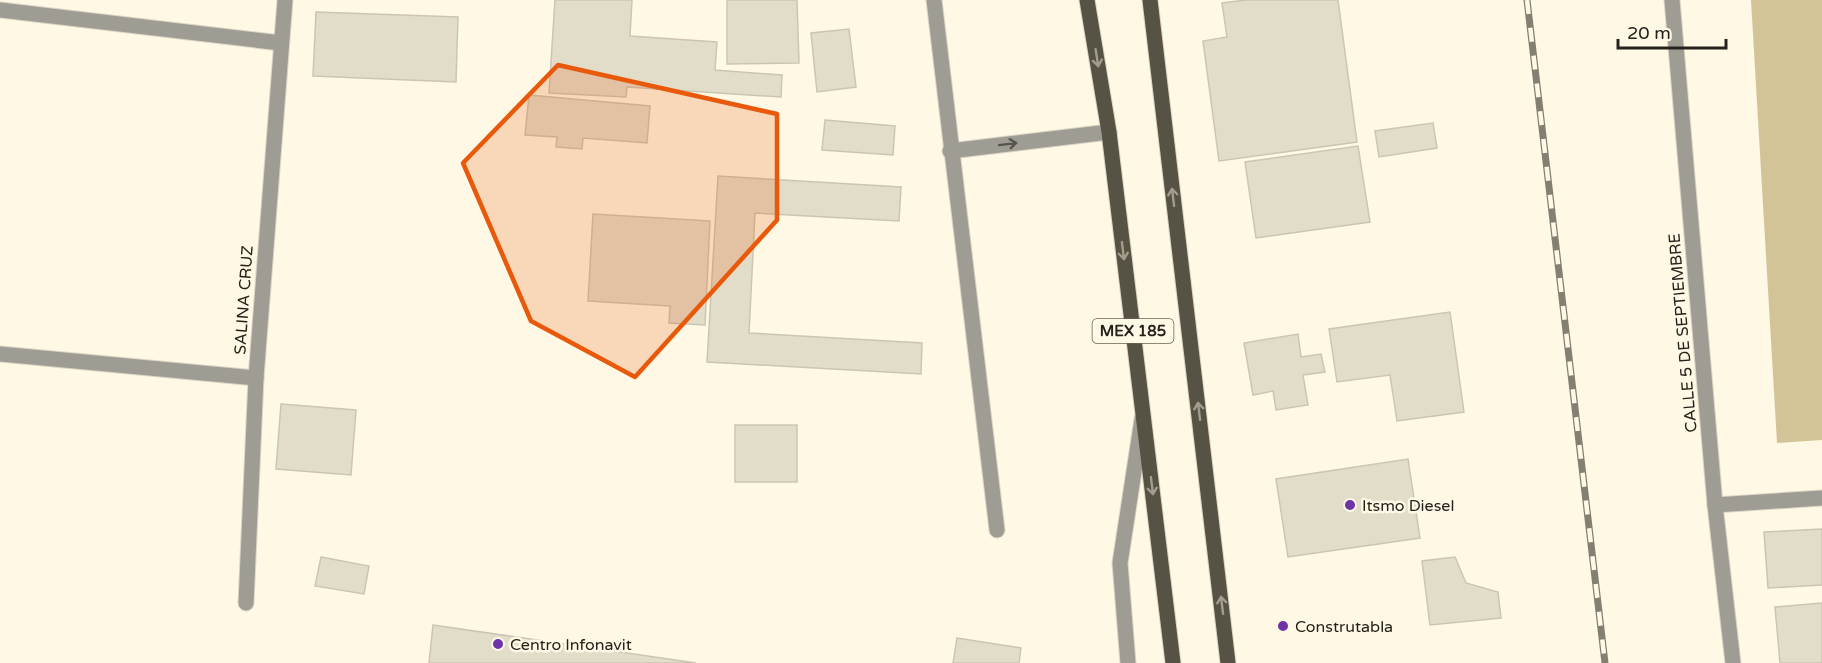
<svg xmlns="http://www.w3.org/2000/svg" width="1822" height="663" font-family="'Varela Round',sans-serif">
<style>
.green{fill:#d2c497}
.building{fill:#e2ddc9;stroke:#cbc5b3;stroke-width:1.5}
.lines{fill:none;stroke-linecap:round;stroke-linejoin:round}
.minor-casing{stroke:#dbd6c5;stroke-width:17}
.major-casing{stroke:#dbd6c5;stroke-width:17}
.minor{stroke:#9f9c94;stroke-width:15}
.major{stroke:#565244;stroke-width:15}
.rail-casing{stroke:#837f73;stroke-width:7}
.rail{stroke:#fef8e5;stroke-width:4.5;stroke-dasharray:14;stroke-linecap:butt}
.oneway{stroke:#a29d8c}
.oneway2{stroke:#55534b}
.marked{fill:#e8590c;fill-opacity:0.2;stroke:#e8590c;stroke-width:4.5;stroke-linejoin:round}
.poi-dot{fill:#6e33a9;stroke:#fef8e5;stroke-width:2}
.labels{text-anchor:middle;stroke-width:5;stroke-linejoin:round;paint-order:stroke}
.shield{fill:#fef8e5;stroke:#656258;stroke-width:1.5}
.shield-label{font-size:15px;font-weight:bold;fill:#24221b}
.street-label{font-size:16px;fill:#24221b;stroke:#fef8e5}
.poi-label{font-size:16px;fill:#24221b;stroke:#fef8e5;text-anchor:start}
</style>
<rect width="100%" height="100%" fill="#fef8e5"/>
<path class="green" d="M1751,0h71v440l-45,3z"/>
<g class="building">
<path d="M555,0h77l-2,36 87,6 -2,28 67,5 -1,22 -154,-10 -1,10 -77,-4z"/>
<path d="M727,0h70l2,63 -72,1z"/>
<path d="M1246,0h92l19,142 -138,19 -16,-120 24,-4 -5,-34z"/>
<path d="M316,12l142,5 -2,65 -143,-6z"/>
<path d="M849,29l7,58 -39,5 -6,-59z"/>
<path d="M529,95l121,11 -3,37 -64,-5 -1,11 -26,-2 1,-10 -32,-2z"/>
<path d="M825,120l70,6 -2,29 -71,-5z"/>
<path d="M1433,123l4,25 -58,9 -4,-26z"/>
<path d="M1358,146l12,76 -114,16 -11,-76z"/>
<path d="M718,176l183,11 -2,34 -144,-8 -6,120 173,10 -1,31 -214,-12z"/>
<path d="M593,214l117,7 -5,104 -36,-2 1,-17 -82,-5z"/>
<path d="M1450,312l14,100 -67,9 -7,-46 -53,7 -8,-53z"/>
<path d="M1298,334l3,23 20,-3 4,18 -22,3 5,30 -32,5 -3,-19 -20,4 -9,-52z"/>
<path d="M281,404l75,6 -5,65 -75,-6z"/>
<rect x="735" y="425" width="62" height="57"/>
<path d="M1408,459l12,79 -132,19 -12,-78z"/>
<path d="M1822,529v56l-54,3 -4,-56z"/>
<path d="M321,557l48,9 -5,28 -49,-8z"/>
<path d="M1455,557l11,26 32,9 3,26 -71,7 -8,-64z"/>
<path d="M1822,603v60h-42l-5,-56z"/>
<path d="M433,625l263,38h-267z"/>
<path d="M957,638l64,10 -2,15h-66z"/>
</g>
<g class="lines">
<defs>
<g id="minor">
<path d="M934,0l63,530"/>
<path d="M1672,0l43,505 18,158"/>
<path d="M0,10l281,33"/>
<path d="M950,151l159,-19"/>
<path d="M0,354l256,24"/>
<path d="M1715,505l107,-7"/>
<path d="M246,603l10,-225 29,-378"/>
<path d="M1128,663l-8,-100 22,-144"/>
</g>
<g id="major">
<path d="M1087,0l22,132 64,531"/>
<path d="M1150,0l78,663"/>
</g>
</defs>
<use href="#minor" class="minor-casing"/>
<use href="#major" class="major-casing"/>
<use href="#minor" class="minor"/>
<use href="#major" class="major"/>
<defs>
<path id="rail" d="M1527,0l78,663"/>
</defs>
<use href="#rail" class="rail-casing"/>
<use href="#rail" class="rail"/>
</g>
<defs><path id="oneway-shaft" d="M-6 0H5M1.5-3L5.5 0L1.5 3" fill="none" stroke-width="1.6" stroke-linecap="round" stroke-linejoin="round" transform="scale(1.5)"/></defs>
<g class="oneway">
<use href="#oneway-shaft" transform="translate(1097 58) rotate(81)"/>
<use href="#oneway-shaft" transform="translate(1173 197) rotate(-97)"/>
<use href="#oneway-shaft" transform="translate(1123 251) rotate(83)"/>
<use href="#oneway-shaft" transform="translate(1199 411) rotate(-97)"/>
<use href="#oneway-shaft" transform="translate(1152 486) rotate(83)"/>
<use href="#oneway-shaft" transform="translate(1222 605) rotate(-97)"/>
</g>
<use class="oneway2" href="#oneway-shaft" transform="translate(1008 144) rotate(-7)"/>
<path class="marked" d="M558,65l219,49v106l-142,157 -104,-56 -68,-158z"/>
<g class="poi-dot">
<circle cx="1350" cy="505" r="6"/>
<circle cx="1283" cy="626" r="6"/>
<circle cx="498" cy="644" r="6"/>
</g>
<g class="labels">
<rect class="shield" x="1092.5" y="319" width="81" height="24" rx="4.5"/>
<g class="shield-label">
<text x="1133" y="336">MEX 185</text>
</g>
<g class="street-label">
<text transform="translate(243 300) rotate(-86)" y="6">SALINA CRUZ</text>
<text transform="translate(1682 333) rotate(-95)" y="6">CALLE 5 DE SEPTIEMBRE</text>
</g>
<g class="poi-label">
<text x="1362" y="511">Itsmo Diesel</text>
<text x="1295" y="632">Construtabla</text>
<text x="510" y="650">Centro Infonavit</text>
</g>
</g>
<path d="M1618 39v9h108v-9" fill="none" stroke="#24221b" stroke-width="3"/>
<text x="1627" y="39" font-size="18" fill="#24221b" stroke="#fef8e5" stroke-width="4.5" paint-order="stroke">20 m</text>
</svg>
